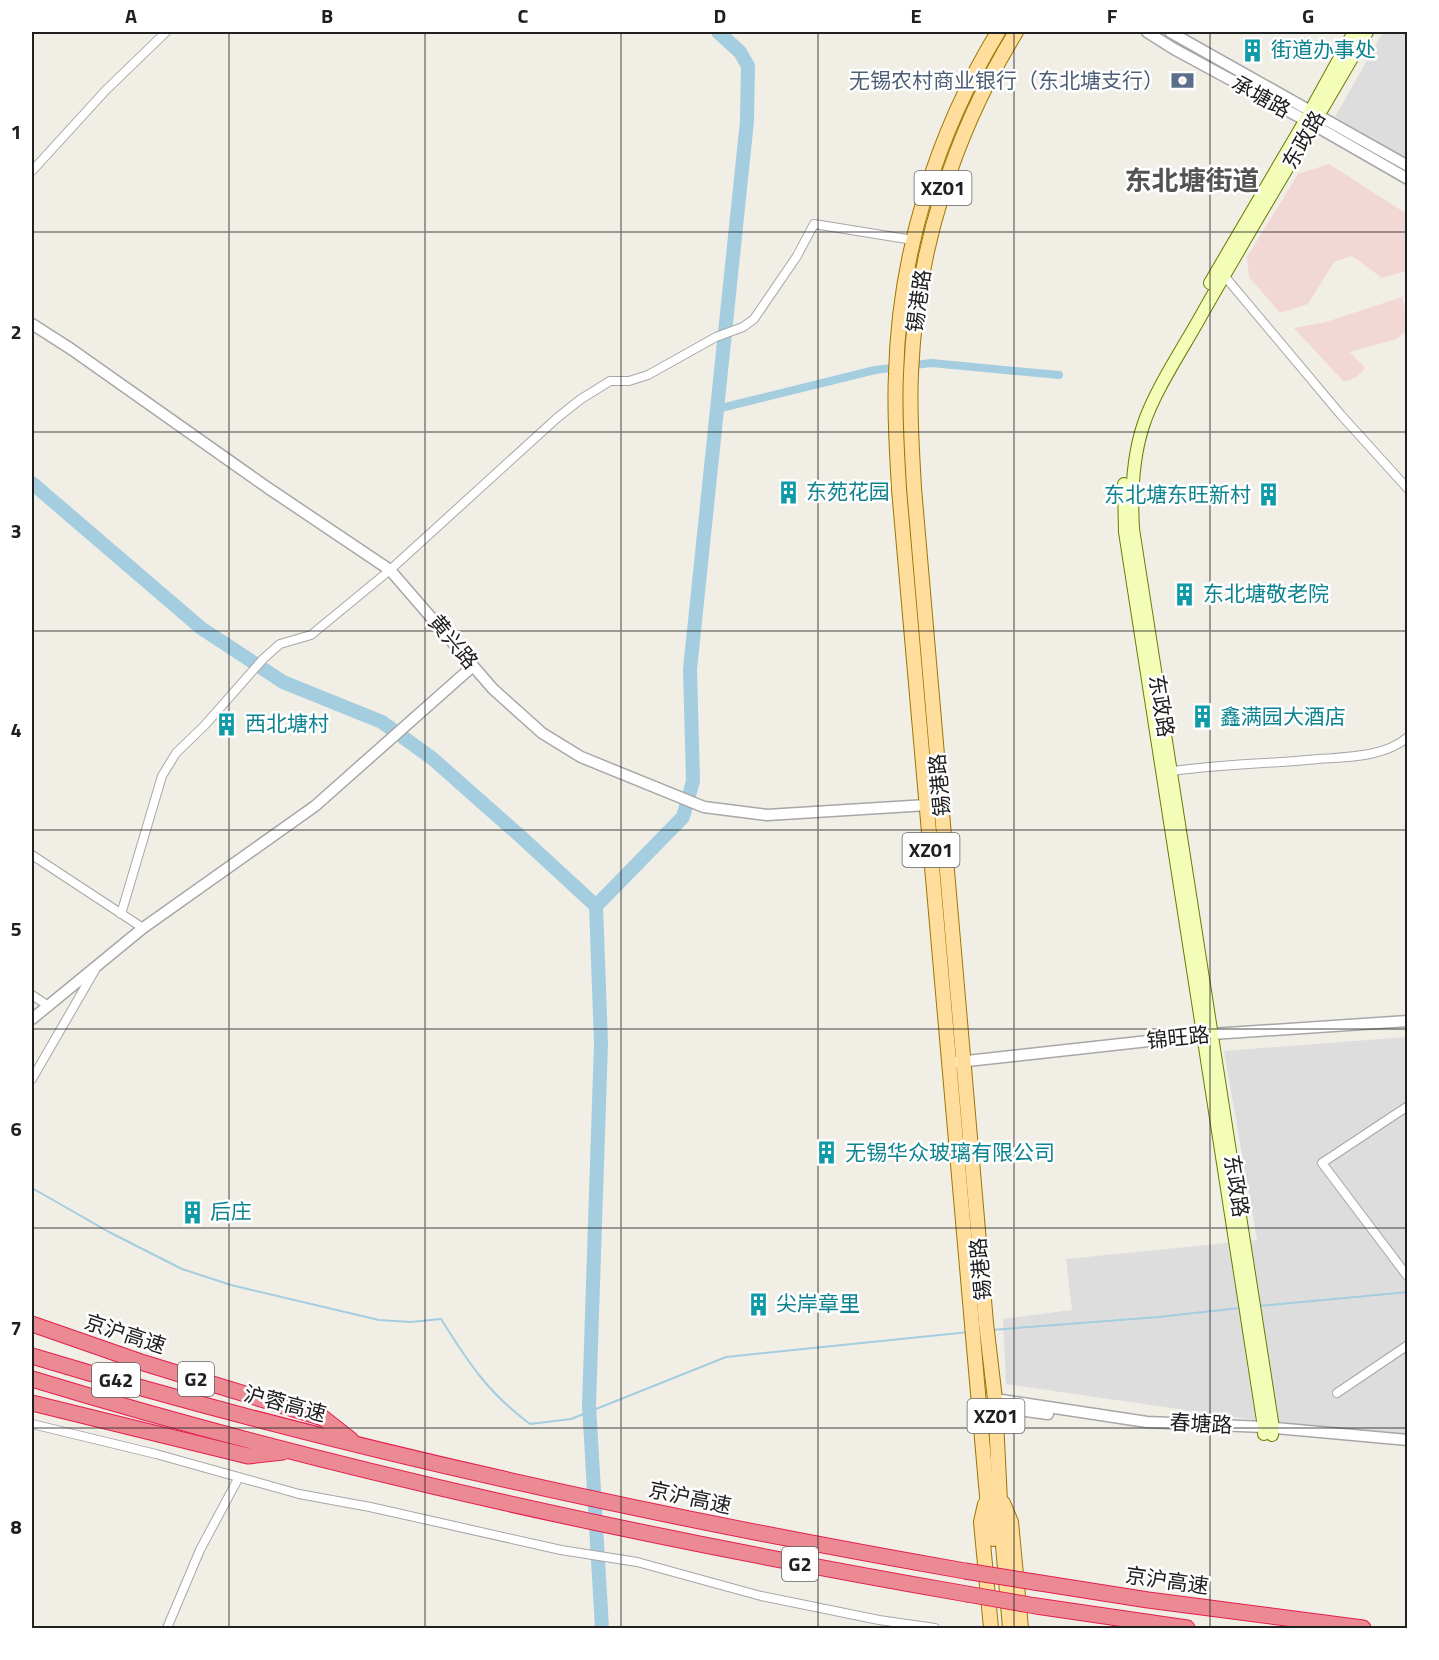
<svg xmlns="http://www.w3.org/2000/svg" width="1439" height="1660" font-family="'Titillium Web','Noto Sans SC',sans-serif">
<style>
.residential{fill:#dedddd}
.commercial{fill:#f2d8d4}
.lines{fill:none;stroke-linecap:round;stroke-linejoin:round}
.stream{stroke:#a4cde0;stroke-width:2}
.canal{stroke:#a4cde0;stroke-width:8}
.river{stroke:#a4cde0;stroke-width:14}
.minor-casing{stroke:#a7a7a7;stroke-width:10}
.tertiary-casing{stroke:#a7a7a7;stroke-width:13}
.secondary-casing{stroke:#647e00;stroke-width:14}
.primary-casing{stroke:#9c7700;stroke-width:16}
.motorway-casing{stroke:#e41e4f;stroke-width:17}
.minor{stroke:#fff;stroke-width:8}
.tertiary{stroke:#fff;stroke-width:10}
.secondary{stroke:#f3fdb8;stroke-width:12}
.primary{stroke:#ffde9d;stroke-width:14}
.motorway{stroke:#eb8a93;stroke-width:15}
.motorway-bridge-casing{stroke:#e41e4f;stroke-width:17;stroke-linecap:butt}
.motorway-bridge{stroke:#eb8a93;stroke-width:15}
.grid{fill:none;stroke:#202020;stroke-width:1.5;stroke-opacity:0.55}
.labels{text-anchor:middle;stroke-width:5;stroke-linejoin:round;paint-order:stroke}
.shield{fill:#fff;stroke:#636363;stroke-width:1.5}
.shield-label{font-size:20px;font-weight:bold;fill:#202020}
.culture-label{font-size:21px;fill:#0d838f;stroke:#fff;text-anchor:start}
.service-label{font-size:21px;fill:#4e5e75;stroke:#fff;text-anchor:end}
.street-label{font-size:21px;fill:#202020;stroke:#fff}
.district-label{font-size:27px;font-weight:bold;fill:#535353;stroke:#fff}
.neatline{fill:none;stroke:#202020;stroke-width:2}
.grid-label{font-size:20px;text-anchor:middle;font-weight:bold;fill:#202020}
</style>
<rect width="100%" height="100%" fill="#f1eee6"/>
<g class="residential">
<path d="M1383,32h24v127l-72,-42z"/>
<path d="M1407,1037v397l-117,-9 -284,-41 -3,-65 69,-9 -6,-51 191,-19 -33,-189z"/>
</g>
<g class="commercial">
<path d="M1329,164l78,50v57l-25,7 -30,-22 -18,6 -26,42 -28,9 -31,-36 -2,-20 51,-83z"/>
<path d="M1402,297l5,17v17l-11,8 -46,13 15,16 -8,9 -13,5 -50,-54 32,-6z"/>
</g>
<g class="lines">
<g class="stream">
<path d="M32,1188l77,44 73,37 49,16 148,35 32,2 30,-3c27,43 47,74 89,105l41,-5 155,-62 243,-25"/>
<path d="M1258,1306l150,-14"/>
<path d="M992,1330l166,-13 82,-9"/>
</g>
<path class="canal" d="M717,409l158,-39 56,-7 128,12"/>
<g class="river">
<path d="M32,483l169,145 82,54 99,40 51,37 86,76 77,71"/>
<path d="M602,1628l-13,-223 12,-362 -5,-137 87,-89 10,-36 -3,-112 57,-548 1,-55 -8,-14 -22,-20"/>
</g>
<defs>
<g id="minor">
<path d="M32,171l74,-81 60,-58"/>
<path d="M1222,273l119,142 67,74"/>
<path d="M1166,772c50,-8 103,-8 153,-13 28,-2 66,-2 89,-22"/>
<path d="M32,855l111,73"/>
<path d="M121,914l41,-138 14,-23 28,-27 59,-67 17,-15 31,-9 79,-65 167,-152 24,-19 29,-18h19l19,-6 68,-38 27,-10 11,-8 43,-63 17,-32 99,16"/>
<path d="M32,995l15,10"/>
<path d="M32,1079l63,-109"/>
<path d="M1408,1106l-86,57 86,114"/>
<path d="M1337,1393l71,-48"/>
<path d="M32,1424l124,30 143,40 71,13 191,43 76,12 124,34 118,24 56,8"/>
<path d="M167,1628l33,-78 39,-73"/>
</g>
<g id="tertiary">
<path d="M1147,32l27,17 140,76 94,54"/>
<path d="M1170,32l238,134"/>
<path d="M32,324l39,25 197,139 122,82 103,119 49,44 39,24 123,50 63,8 160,-10"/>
<path d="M32,1019l111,-91 172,-122 158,-140"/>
<path d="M949,1063l263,-29 196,-13"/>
<path d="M995,1399l152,23 117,5 144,13"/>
<path d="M995,1407l53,7"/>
</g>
<g id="secondary">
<path d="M1210,283l95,-162 49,-89"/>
<path d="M1124,484l1,48 139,895v7"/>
<path d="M1272,1435l1,-7 -140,-899c-2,-35 -1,-69 10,-103 11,-35 41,-79 59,-112 54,-95 111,-188 165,-282"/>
</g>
<g id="primary">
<path d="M1003,1503l8,19 10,106"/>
<path d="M985,1504l-4,18 10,106"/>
<path d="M993,1539l-6,-43 -88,-1007c-2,-38 -5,-77 -3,-115 3,-120 40,-240 102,-342"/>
<path d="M1010,1628l-9,-106 -6,-123 -9,-76 -72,-835c-2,-38 -5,-77 -3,-115 5,-121 42,-238 105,-341"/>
</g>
<g id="motorway">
<path d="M32,1324l112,39 179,55 28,22"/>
<path d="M32,1356c305,92 619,160 933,215"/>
<path d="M32,1379c306,93 620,160 935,215"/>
<path d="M32,1403l216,53 35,-4"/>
<path d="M1034,1582l114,18 215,28"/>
<path d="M1036,1606l151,22"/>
</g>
</defs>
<use href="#minor" class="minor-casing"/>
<use href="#tertiary" class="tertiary-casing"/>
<use href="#secondary" class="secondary-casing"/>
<use href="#primary" class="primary-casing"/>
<use href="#motorway" class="motorway-casing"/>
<use href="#minor" class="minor"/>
<use href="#tertiary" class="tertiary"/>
<use href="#secondary" class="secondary"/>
<use href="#primary" class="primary"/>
<use href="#motorway" class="motorway"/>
<defs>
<g id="motorway-bridge">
<path d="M965,1571l69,11"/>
<path d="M967,1594l69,12"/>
</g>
</defs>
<use href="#motorway-bridge" class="motorway-bridge-casing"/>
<use href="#motorway-bridge" class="motorway-bridge"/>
</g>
<path class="grid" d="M229,32v1596M425,32v1596M621,32v1596M818,32v1596M1014,32v1596M1210,32v1596M32,232h1376M32,432h1376M32,631h1376M32,830h1376M32,1029h1376M32,1228h1376M32,1428h1376"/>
<defs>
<symbol id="building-bare" viewBox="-9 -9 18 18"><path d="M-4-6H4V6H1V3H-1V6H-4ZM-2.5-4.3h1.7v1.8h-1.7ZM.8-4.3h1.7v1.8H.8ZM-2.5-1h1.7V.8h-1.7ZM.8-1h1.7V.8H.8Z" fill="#0f9aa8" stroke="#fff" stroke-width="2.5" paint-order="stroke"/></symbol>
<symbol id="bank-bare" viewBox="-9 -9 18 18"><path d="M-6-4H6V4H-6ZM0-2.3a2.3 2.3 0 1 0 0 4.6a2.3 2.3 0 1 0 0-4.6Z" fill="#5c6f8a" stroke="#fff" stroke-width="2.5" paint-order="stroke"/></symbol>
</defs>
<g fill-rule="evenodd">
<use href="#building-bare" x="1236" y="34" width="33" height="33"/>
<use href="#bank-bare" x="1166" y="64" width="33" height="33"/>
<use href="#building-bare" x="772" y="476" width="33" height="33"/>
<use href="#building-bare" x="1252" y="478" width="33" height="33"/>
<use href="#building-bare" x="1168" y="578" width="33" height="33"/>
<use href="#building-bare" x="1186" y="700" width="33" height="33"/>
<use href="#building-bare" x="210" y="708" width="33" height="33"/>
<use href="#building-bare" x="810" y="1136" width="33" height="33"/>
<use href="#building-bare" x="176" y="1196" width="33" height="33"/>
<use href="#building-bare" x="742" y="1288" width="33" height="33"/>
</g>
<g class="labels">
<g class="shield">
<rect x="914.5" y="171" width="57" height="34" rx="4.5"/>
<rect x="902.5" y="833" width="57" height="34" rx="4.5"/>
<rect x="178" y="1362" width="36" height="34" rx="4.5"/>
<rect x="92" y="1363" width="48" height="34" rx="4.5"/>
<rect x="967.5" y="1399" width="57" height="34" rx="4.5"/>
<rect x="782" y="1547" width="36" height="34" rx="4.5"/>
</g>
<g class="shield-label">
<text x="943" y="195">XZ01</text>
<text x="931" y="857">XZ01</text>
<text x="196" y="1386">G2</text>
<text x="116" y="1387">G42</text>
<text x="996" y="1423">XZ01</text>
<text x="800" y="1571">G2</text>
</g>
<g class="culture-label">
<text x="1271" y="57">街道办事处</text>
<text x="806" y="499">东苑花园</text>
<text x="1251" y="502" text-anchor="end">东北塘东旺新村</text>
<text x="1203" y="601">东北塘敬老院</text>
<text x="1220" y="724">鑫满园大酒店</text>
<text x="245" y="731">西北塘村</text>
<text x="845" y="1160">无锡华众玻璃有限公司</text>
<text x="210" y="1219">后庄</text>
<text x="776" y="1311">尖岸章里</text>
</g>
<g class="service-label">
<text x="1164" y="88">无锡农村商业银行（东北塘支行）</text>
</g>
<g class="street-label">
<text transform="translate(1261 97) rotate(29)" y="7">承塘路</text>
<text transform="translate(1304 140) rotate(-60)" y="7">东政路</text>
<text transform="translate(919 301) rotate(-82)" y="7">锡港路</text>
<text transform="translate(453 642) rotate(50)" y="7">黄兴路</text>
<text transform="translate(1161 706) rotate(81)" y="7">东政路</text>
<text transform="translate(940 785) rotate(-95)" y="7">锡港路</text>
<text transform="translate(1178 1038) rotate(-6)" y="7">锦旺路</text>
<text transform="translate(1236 1186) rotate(81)" y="7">东政路</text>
<text transform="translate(981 1269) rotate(-95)" y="7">锡港路</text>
<text transform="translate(125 1334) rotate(18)" y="7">京沪高速</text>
<text transform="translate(285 1404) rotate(15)" y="7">沪蓉高速</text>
<text transform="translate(1201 1424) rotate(3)" y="7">春塘路</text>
<text transform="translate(690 1498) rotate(12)" y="7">京沪高速</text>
<text transform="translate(1167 1581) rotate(8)" y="7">京沪高速</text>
</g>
<g class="district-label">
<text x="1192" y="190">东北塘街道</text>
</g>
</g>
<rect width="1439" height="1660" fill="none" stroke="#ffffff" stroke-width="66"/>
<rect x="33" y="33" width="1373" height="1594" class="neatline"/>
<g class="grid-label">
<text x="131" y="23">A</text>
<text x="327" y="23">B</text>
<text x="523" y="23">C</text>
<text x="720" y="23">D</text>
<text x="916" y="23">E</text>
<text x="1112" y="23">F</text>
<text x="1308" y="23">G</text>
<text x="16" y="139">1</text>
<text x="16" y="339">2</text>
<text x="16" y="538">3</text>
<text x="16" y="737">4</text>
<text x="16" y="936">5</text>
<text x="16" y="1136">6</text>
<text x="16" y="1335">7</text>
<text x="16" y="1534">8</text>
</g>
</svg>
